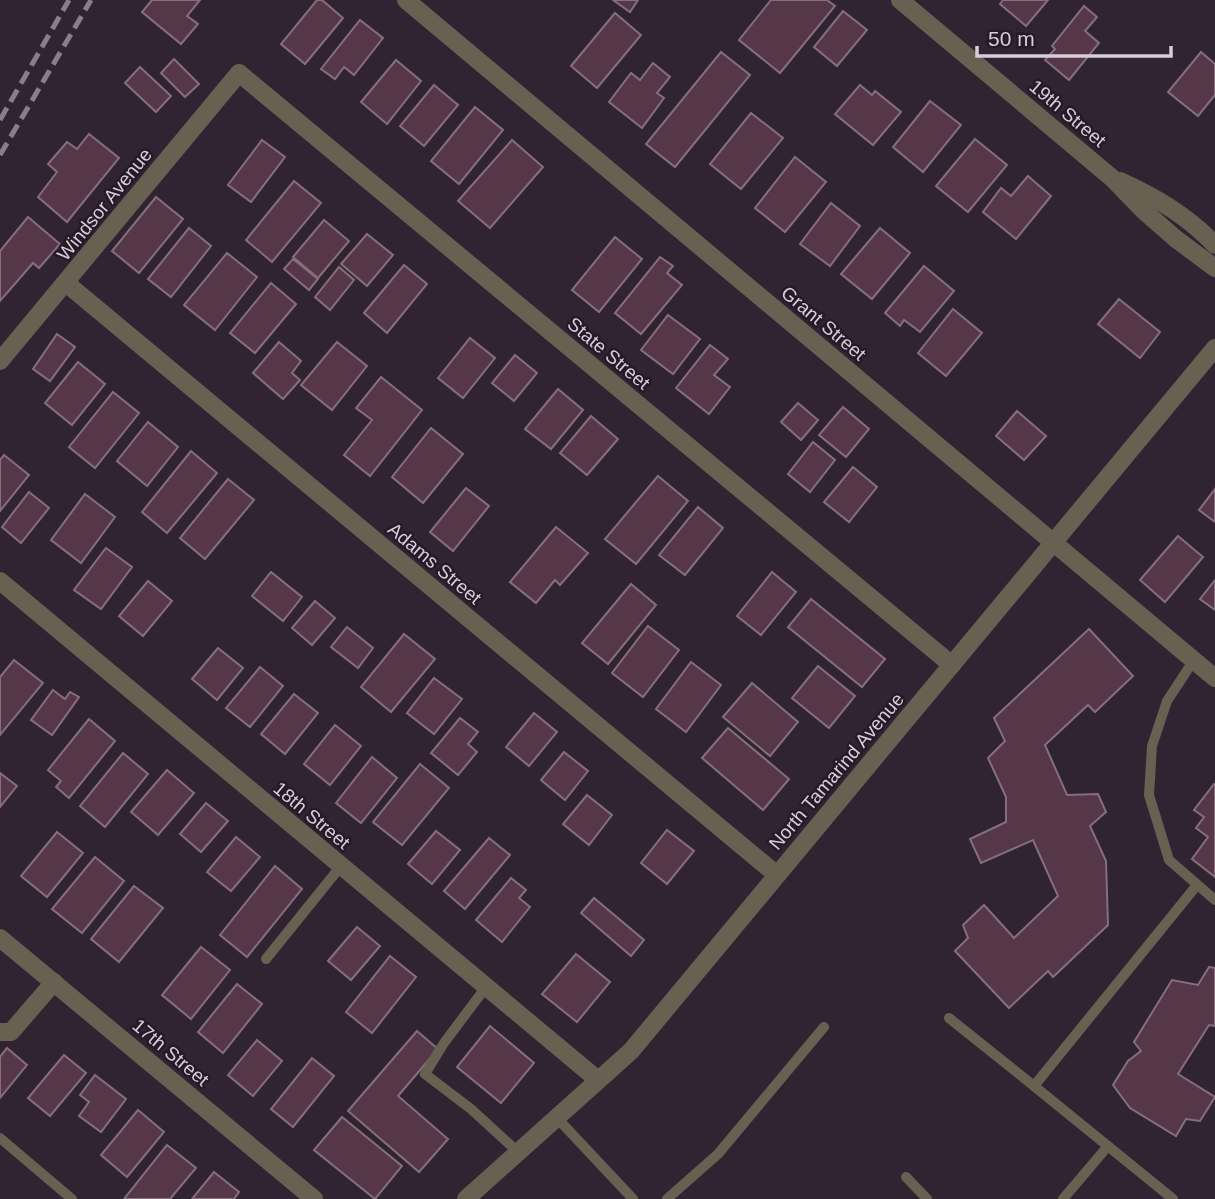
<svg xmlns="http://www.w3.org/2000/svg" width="1215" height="1199" font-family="Helvetica,sans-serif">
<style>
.building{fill:#563649;stroke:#856f7b;stroke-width:2}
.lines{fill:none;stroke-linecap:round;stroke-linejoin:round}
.service{stroke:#686152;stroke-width:10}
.minor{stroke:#686152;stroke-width:18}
.tertiary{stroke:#686152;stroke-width:18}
.rail{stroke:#897f8b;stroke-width:5;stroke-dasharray:14 7;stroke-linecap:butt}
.labels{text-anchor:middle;stroke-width:5;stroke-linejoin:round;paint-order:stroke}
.street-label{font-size:19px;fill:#d6ced8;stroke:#261a28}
</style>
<rect width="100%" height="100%" fill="#302432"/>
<g class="building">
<path d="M152,0h48l-13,16 11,8 -17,20 -39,-32z"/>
<path d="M317,0h5l21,18 -38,46 -24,-20z"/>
<path d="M613,0h25l-8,12z"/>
<path d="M771,0h56l8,6 -55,67 -41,-33z"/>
<path d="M1003,0h45l-22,26 -26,-22z"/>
<path d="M1084,6l13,11 -12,14 14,12 -30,37 -24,-20 10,-11 -3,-3z"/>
<path d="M843,11l24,19 -30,36 -23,-19z"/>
<path d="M615,13l26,22 -44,53 -26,-22z"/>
<path d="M360,20l23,18 -29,37 -10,-8 -9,12 -14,-10z"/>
<path d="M721,52l29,23 -75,92 -29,-23z"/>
<path d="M1201,52l14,12v31l-17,21 -30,-24z"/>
<path d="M174,59l25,25 -14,13 -24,-24z"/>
<path d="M396,60l25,21 -34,43 -26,-22z"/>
<path d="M653,63l17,14 -13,16 7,5 -22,30 -33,-26 22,-29 9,7z"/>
<path d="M140,67l31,29 -15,16 -31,-29z"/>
<path d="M434,85l24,20 -34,41 -24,-20z"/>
<path d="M860,85l12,10 3,-4 26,21 -28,33 -38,-31z"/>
<path d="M930,101l31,24 -38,47 -30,-25z"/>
<path d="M475,107l28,23 -44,54 -28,-23z"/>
<path d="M751,113l32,25 -42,51 -31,-25z"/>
<path d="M89,134l30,24 -52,64 -29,-25 19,-25 -9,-8 19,-22 10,7z"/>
<path d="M975,139l32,26 -39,47 -32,-26z"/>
<path d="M262,140l23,17 -34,45 -23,-17z"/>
<path d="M512,140l31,27 -53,61 -32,-27z"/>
<path d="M795,157l31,25 -41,50 -30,-24z"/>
<path d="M1028,176l23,20 -35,43 -33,-27 18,-24 10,8z"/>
<path d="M294,181l27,22 -49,59 -26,-22z"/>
<path d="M156,197l27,22 -44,54 -27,-22z"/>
<path d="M831,203l29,23 -30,40 -30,-22z"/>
<path d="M28,217l32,27 -21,24 -6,-5 -33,38v-50z"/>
<path d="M324,220l25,21 -31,37 -25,-21z"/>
<path d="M189,228l22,18 -40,51 -23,-18z"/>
<path d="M880,228l30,25 -38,46 -31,-25z"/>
<path d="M367,234l26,21 -26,31 -26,-22z"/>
<path d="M615,237l27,22 -43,53 -27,-22z"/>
<path d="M227,253l30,24 -42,53 -31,-25z"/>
<path d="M660,257l13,9 -6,7 15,12 -41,49 -26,-21z"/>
<path d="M293,259l25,20 -9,11 -25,-21z"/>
<path d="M404,265l23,19 -40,49 -23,-20z"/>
<path d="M924,266l30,25 -34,41 -16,-12 -4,6 -15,-13z"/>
<path d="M339,267l15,13 -24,30 -15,-13z"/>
<path d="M271,283l25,21 -41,49 -25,-20z"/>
<path d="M1119,299l41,33 -20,26 -42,-34z"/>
<path d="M953,309l29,24 -36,43 -28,-23z"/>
<path d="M668,315l32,24 -27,35 -32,-24z"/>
<path d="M57,334l18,13 -25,34 -17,-12z"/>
<path d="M470,338l25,20 -32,40 -25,-20z"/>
<path d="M279,342l22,19 -9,12 8,7 -17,19 -30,-26z"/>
<path d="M337,342l30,24 -35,44 -31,-25z"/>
<path d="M710,345l18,14 -14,16 16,12 -21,27 -33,-26z"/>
<path d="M515,355l22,18 -23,28 -22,-18z"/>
<path d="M78,362l27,22 -33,41 -27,-22z"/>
<path d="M381,377l41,33 -52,66 -26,-21 28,-35 -16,-12z"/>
<path d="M558,389l25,21 -32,39 -26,-20z"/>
<path d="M113,392l26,21 -44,55 -26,-21z"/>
<path d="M798,403l20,17 -17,20 -20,-18z"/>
<path d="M843,407l26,22 -23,28 -27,-22z"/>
<path d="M1017,411l29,25 -22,24 -28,-24z"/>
<path d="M591,416l27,23 -31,36 -27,-22z"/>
<path d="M148,422l30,25 -31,39 -30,-25z"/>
<path d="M431,428l32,26 -40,49 -31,-26z"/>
<path d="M813,442l22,18 -25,32 -22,-18z"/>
<path d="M191,451l26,22 -50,60 -25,-21z"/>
<path d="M4,455l25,20 -29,36v-51z"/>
<path d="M853,467l24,20 -28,35 -25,-20z"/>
<path d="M658,476l30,25 -52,63 -31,-25z"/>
<path d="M228,479l26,21 -49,59 -25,-21z"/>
<path d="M466,488l23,18 -36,45 -23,-19z"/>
<path d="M1215,489v33l-16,-12z"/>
<path d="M29,492l20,16 -28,35 -19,-16z"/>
<path d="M85,494l30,23 -34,46 -30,-23z"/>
<path d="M698,507l25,21 -38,47 -26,-20z"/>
<path d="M556,527l32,26 -28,32 -5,-5 -19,23 -26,-21z"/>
<path d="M1178,536l25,21 -38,45 -25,-22z"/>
<path d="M106,548l26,19 -31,42 -27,-19z"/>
<path d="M271,572l31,25 -19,24 -31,-25z"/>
<path d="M772,572l24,20 -35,43 -24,-19z"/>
<path d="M1215,580v30l-15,-11z"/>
<path d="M148,581l24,20 -29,35 -24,-20z"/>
<path d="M631,584l25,21 -48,59 -26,-21z"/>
<path d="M811,599l74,60 -23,28 -74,-60z"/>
<path d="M315,601l20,17 -23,27 -20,-17z"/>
<path d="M648,626l31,24 -36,47 -31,-24z"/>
<path d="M347,627l26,21 -15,20 -27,-21z"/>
<path d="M1089,629l44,47 -38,36 -7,-7 -43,40 22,50 31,-1 8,18 -16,14 16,35 2,64 -55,52 -5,-6 -39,37 -54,-57 13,-13 -5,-13 21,-20 30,33 44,-42 -25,-56 -52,23 -11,-24 36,-17v-25l-18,-39 17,-17 -11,-23z"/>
<path d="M404,634l31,25 -44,53 -30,-25z"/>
<path d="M218,648l25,20 -26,32 -25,-21z"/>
<path d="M14,660l29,23 -43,52v-58z"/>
<path d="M691,662l30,23 -35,47 -30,-23z"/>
<path d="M818,666l37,30 -26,32 -37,-30z"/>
<path d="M260,667l23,19 -33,41 -24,-19z"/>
<path d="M434,678l28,21 -28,35 -27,-21z"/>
<path d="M752,683l46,39 -28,34 -47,-39z"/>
<path d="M53,690l12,9 5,-7 9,5 -27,38 -21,-15z"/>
<path d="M294,694l24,19 -33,41 -24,-20z"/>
<path d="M534,713l23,19 -28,34 -23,-19z"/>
<path d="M460,718l18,14 -10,12 9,8 -19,23 -27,-22z"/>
<path d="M89,719l26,22 -46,57 -13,-11 5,-6 -13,-11z"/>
<path d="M335,725l26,21 -31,39 -26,-21z"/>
<path d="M728,728l61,51 -26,31 -61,-52z"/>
<path d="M564,752l24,19 -23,29 -24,-20z"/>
<path d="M123,753l25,21 -43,53 -25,-21z"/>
<path d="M372,757l25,21 -36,45 -25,-20z"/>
<path d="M420,764l29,24 -47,57 -29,-23z"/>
<path d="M167,770l27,23 -36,42 -27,-23z"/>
<path d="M0,773l17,13 -17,21z"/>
<path d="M1214,784l1,1v92l-23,-18 16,-22 -12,-9 8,-11 -10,-7z"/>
<path d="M587,795l25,20 -23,30 -26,-21z"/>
<path d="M206,803l22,18 -27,31 -21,-18z"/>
<path d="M667,830l27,21 -27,33 -26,-21z"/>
<path d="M436,831l24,19 -28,34 -24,-20z"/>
<path d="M57,832l26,21 -36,44 -26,-21z"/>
<path d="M236,837l24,20 -29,34 -24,-19z"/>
<path d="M489,838l21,17 -45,54 -21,-18z"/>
<path d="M95,857l29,24 -42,52 -30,-24z"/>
<path d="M275,866l27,23 -55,68 -27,-22z"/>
<path d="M511,878l15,12 -7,8 11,9 -28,35 -26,-22z"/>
<path d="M134,886l29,22 -44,54 -28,-23z"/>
<path d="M594,898l50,42 -13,16 -50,-43z"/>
<path d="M357,927l23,19 -29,34 -23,-19z"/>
<path d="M201,947l29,23 -39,49 -29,-24z"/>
<path d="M576,954l34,28 -33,40 -35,-28z"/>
<path d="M390,956l26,21 -44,56 -26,-21z"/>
<path d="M1209,967l6,1v58l-6,-1 -31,49 37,23 -15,24 -14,-2 -10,17 -46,-28 -17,-23 15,-24 13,-10 -7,-9 38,-62 26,5z"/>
<path d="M237,984l25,20 -39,49 -25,-21z"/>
<path d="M490,1026l44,37 -33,40 -44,-36z"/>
<path d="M417,1031l21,18 -40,47 50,43 -29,33 -71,-61z"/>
<path d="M257,1040l25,21 -29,35 -25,-21z"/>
<path d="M7,1048l20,17 -27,33v-41z"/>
<path d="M64,1055l22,18 -36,43 -22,-18z"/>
<path d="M312,1058l22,18 -41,51 -22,-18z"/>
<path d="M95,1075l31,24 -25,33 -22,-16 10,-14 -9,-7z"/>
<path d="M138,1110l26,22 -37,45 -26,-22z"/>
<path d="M342,1117l60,49 -27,33 -61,-49z"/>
<path d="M167,1145l29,23 -26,31h-46z"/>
<path d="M214,1172l25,20 -5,7h-42z"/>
</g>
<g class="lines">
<g class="service">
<path d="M1194,660l-27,41 -15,45 -3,49 20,65 46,40"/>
<path d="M266,959l75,-93"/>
<path d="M486,987l-42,56 -19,31 46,35 47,43"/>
<path d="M949,1018l85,68"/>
<path d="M557,1118l76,81"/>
<path d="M0,1138l72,61"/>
<path d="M906,1177l21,22"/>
<path d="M667,1199l51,-45 106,-127"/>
<path d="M1063,1199l45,-53"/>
<path d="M1173,1199l-139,-113 163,-201"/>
</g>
<g class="minor">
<path d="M406,0l809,678"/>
<path d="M900,0l212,178 32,33 32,28 39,29"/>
<path d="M1120,181c36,16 68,35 95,64"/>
<path d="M66,283l711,592"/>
<path d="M0,361l239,-288 713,592"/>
<path d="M0,581l598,499"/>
<path d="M0,938l314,261"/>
<path d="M0,1032h11l43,-50"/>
</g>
<path class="tertiary" d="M466,1199l165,-148 584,-703"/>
<g class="rail">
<path d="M0,120l69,-120"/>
<path d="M0,155l91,-155"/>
</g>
</g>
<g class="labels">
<g class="street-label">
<text transform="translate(1068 113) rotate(40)" y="7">19th Street</text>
<text transform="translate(104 204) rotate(-51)" y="7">Windsor Avenue</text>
<text transform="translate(824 323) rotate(40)" y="7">Grant Street</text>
<text transform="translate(609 353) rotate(40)" y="7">State Street</text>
<text transform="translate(435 563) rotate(40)" y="7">Adams Street</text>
<text transform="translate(836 771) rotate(-50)" y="7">North Tamarind Avenue</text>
<text transform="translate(312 815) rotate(40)" y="7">18th Street</text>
<text transform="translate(171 1052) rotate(40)" y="7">17th Street</text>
</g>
</g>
<path d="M977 46v10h194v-10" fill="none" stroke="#d6ced8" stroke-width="3.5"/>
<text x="988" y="46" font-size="21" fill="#d6ced8" stroke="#261a28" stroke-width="5" paint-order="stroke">50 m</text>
</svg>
